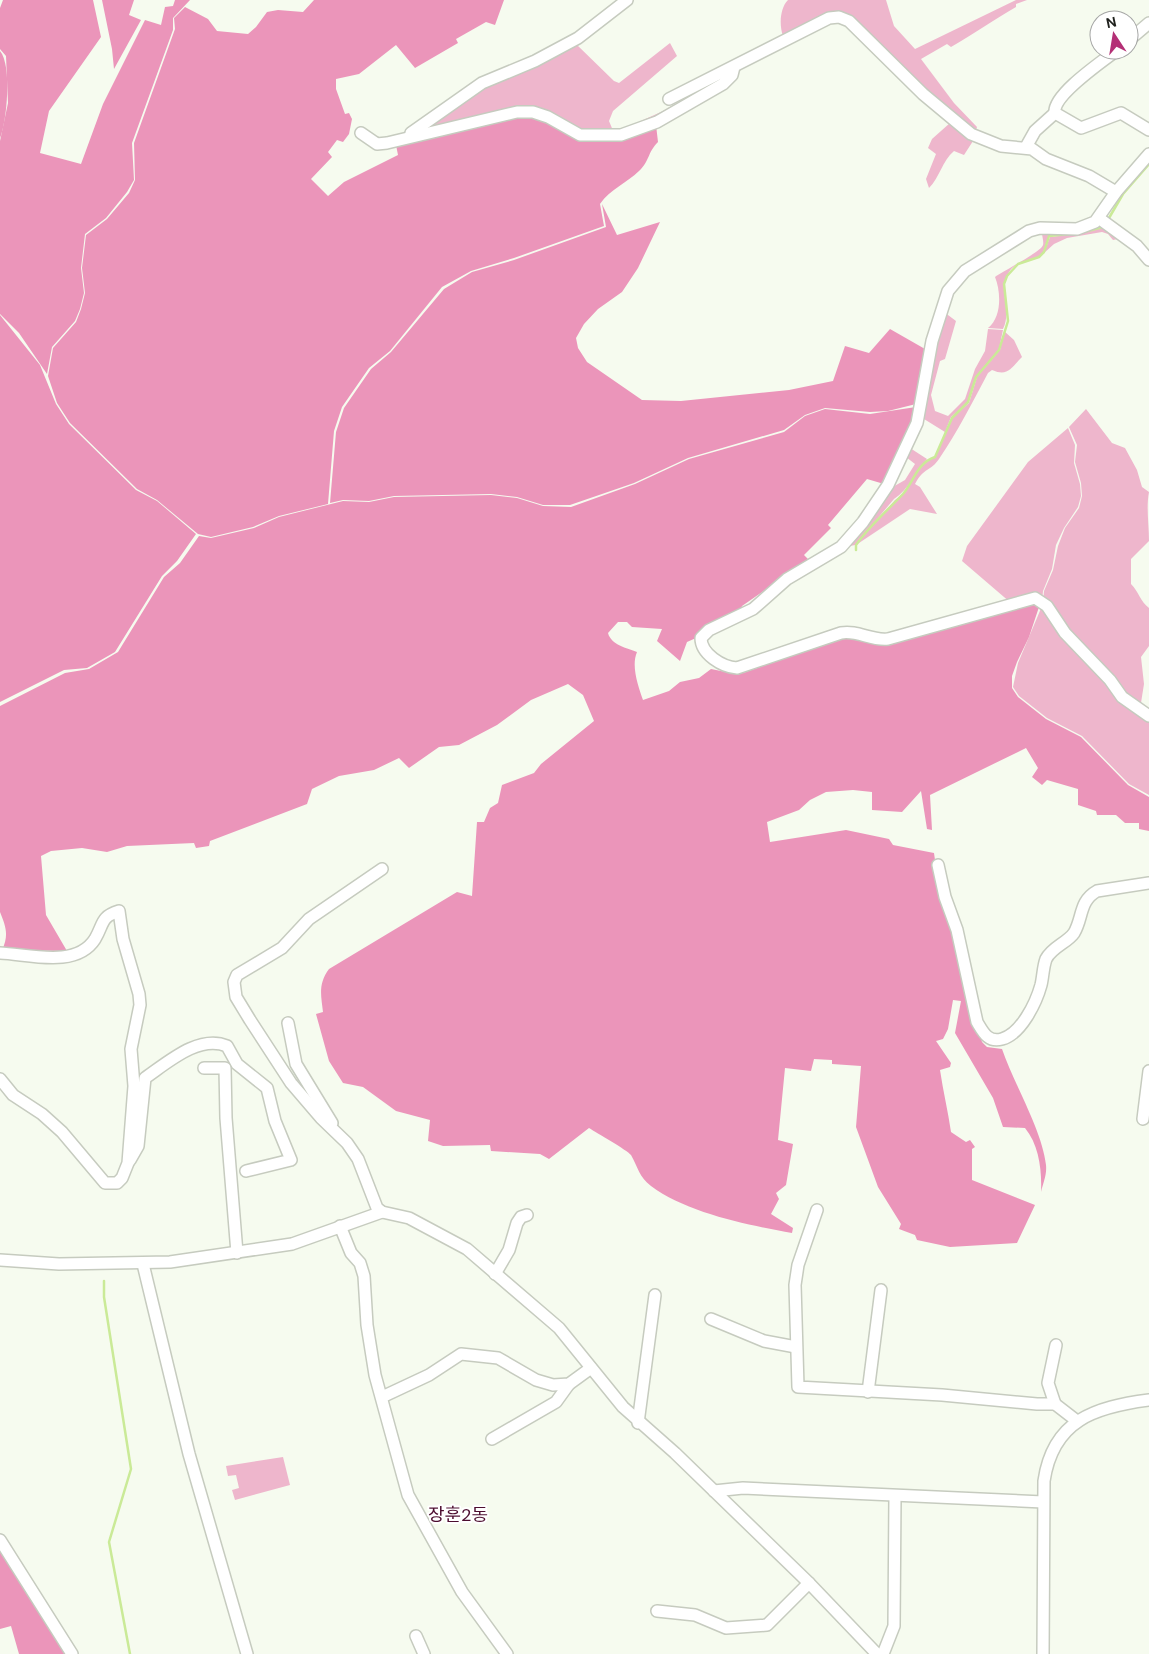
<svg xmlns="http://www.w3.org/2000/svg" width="1149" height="1654" font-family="'DM Sans','Noto Sans KR',sans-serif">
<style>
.green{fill:#eeb6cc}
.forest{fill:#eb95ba}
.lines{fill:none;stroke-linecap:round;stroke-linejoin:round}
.stream{stroke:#caea97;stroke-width:2.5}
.minor-casing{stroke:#c6cbbf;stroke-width:14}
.minor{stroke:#fff;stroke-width:11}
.labels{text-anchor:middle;stroke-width:4;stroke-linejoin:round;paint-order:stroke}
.quarter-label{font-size:18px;fill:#4c0d2f;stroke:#fff}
</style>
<rect width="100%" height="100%" fill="#f6fbef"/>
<g class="green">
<path d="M788,0h98l8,26 21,23 101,-49h11l-11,4v3c-23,13 -42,27 -65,40l-4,-3 -26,15 33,44 23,24 -2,6 -9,-5 -116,-111 -67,19c-4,-11 -3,-28 5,-36z"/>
<path d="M575,43l39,38 5,2 51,-40 7,13 -64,55 -4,10 5,12 47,-21 69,-38 -55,36 -55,23 -200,-2 55,-42z"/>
<path d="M950,123l23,18 -9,14 -10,-4c-12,10 -14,26 -25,37l-3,-9 10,-25 -8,-6 4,-9z"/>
<path d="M1097,225l5,1 -19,6 -34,4c-3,5 -4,13 -7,18 -11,11 -27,3 -35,22 -8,17 5,35 -4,53l-15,-1c14,-11 13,-36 7,-51 8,-6 46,-25 48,-32 1,-3 -1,-9 -1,-12z"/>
<path d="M1103,227l15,12 -5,1 -5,-6 -6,-2 -35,6 -13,6 -10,9 6,-16 33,-4z"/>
<path d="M944,312l12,9 -11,38 -5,2 -9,34 4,16 13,5 17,-17 10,-30 10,-18 3,-22 15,1 -4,19 -23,28 -8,25 -17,15 -6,15 -21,-13 3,-37z"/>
<path d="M1004,331l10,9 8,17c-11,11 -14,20 -30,13l-4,3c-16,30 -30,58 -49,86 -8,12 -16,9 -24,25l5,3 17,27 -27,-5 -54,36 39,-45c18,-11 20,-35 40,-43l17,-39 17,-15 8,-26 23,-27z"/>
<path d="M1086,409l26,34 13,5 12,22 5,17 7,5c-3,16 0,32 0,49l-18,18v25c8,8 9,17 18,24v38l-8,11 3,27 -4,25 -97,-107 1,-11 9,-21 5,-24 7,-18 14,-20 3,-12 -1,-13 -6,-21 2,-17 -8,-18z"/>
<path d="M1068,428l7,17 -1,18 6,21 1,12 -3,11 -14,21 -8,17 -4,24 -9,22 -1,10 -31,2 -49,-42 5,-15 61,-84z"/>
<path d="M910,448l17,11c-10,12 -19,31 -33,40l-39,46 -5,1 2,-10 18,-21 8,-5 13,-22 14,-8 10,-16 -9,-7z"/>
<path d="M1042,606l84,98 13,12 10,5v74l-20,-11 -47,-48 -35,-18 -28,-22 -6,-9 5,-24z"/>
<path d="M283,1457l7,28 -55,15 -3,-10 7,-2 -3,-13 -8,1 -2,-10z"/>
</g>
<g class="forest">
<path d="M3,0h90l8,37 -52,74 -9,42 41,11 22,-60 42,-84 16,5 4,-18 8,-1 2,-6h15l-17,18v12l-41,113 2,37 -7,12 -21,26 -21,16 -4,34 3,25 -4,16 -5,12 -23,26 -5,27 -28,-41 -19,-19v-173l8,-38 -2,-47 -6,-7v-41z"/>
<path d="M102,0h32l-5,15 12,5 -27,49 -2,-20z"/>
<path d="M314,0h190l-9,25 -9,-3 -30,17 2,4 -43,25 -19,-23 -37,29 -23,5v10l9,25 4,-1 3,6 -3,15 -6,8 -6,-2 -9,12 4,5 -21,22 17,17 16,-14 54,-27 -2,-10 108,-28 31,-2 44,25 77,-15 2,17c-11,11 -8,19 -19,29 -12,12 -29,18 -39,33l4,22 -90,32 -43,13 -29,16 -52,64 -21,17 -27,39 -8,24 -6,73 -49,12 -26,11 -42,10 -13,-3 -41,-34 -20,-11 -67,-66 -13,-20 -9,-27 5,-28 23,-26 5,-13 4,-16 -3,-25 4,-33 21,-16 22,-26 6,-13 -1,-37 41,-114 -1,-11 11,-11 23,12 9,12 31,3 8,-7 11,-15 11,-2 25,2z"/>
<path d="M0,51c12,14 7,70 0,87z"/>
<path d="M602,204l15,31 43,-13 -22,46 -16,24 -24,17 -14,15 -8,14 2,10 9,14 55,38 39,1 108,-11 44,-9 12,-35 24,7 21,-24 35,20 -9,55 -28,7 -18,1 -45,-4 -20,7 -21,15 -96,28 -54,25 -64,22h-27l-26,-8 -26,-3 -97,2 -25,5 -26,-1 -13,3 6,-71 8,-24 27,-39 20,-17 53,-63 28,-17 42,-12 92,-33z"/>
<path d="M0,315l40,50 16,39 13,20 67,66 21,11 39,33 -19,27 -15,15 -47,76 -28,16 -23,2 -64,32z"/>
<path d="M916,407l-2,13 -30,64 -17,-5 -39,46 3,3 -27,27 7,7 -16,7 -53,37 -3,8 -42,19 -1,5 -9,4 -7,19 -23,-20 5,-12 -30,-2 -5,-5h-9l-10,11c3,12 19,15 29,19 -6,14 1,34 6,48l26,-9 11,-9 19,-4 12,-9 20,4h12l103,-37 38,9 147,-41h9l-11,33 -12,25 -5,14v12l6,9 28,22 35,18 47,48 21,12v34l-10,-2v-6h-14l-9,-8h-19l-1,-4 -18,-6v-16l-31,-9 -5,5 -10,-8 6,-9 -12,-20 -96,47 2,35 -5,-1 -6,-38 -19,21 -30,-2v-18l-19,-2 -27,2 -16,8 -11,10 -32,12 3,20 76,-12 43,9 4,6 41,8 4,28 44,161 5,5 15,2c12,35 40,81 44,116 1,10 -3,18 -5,27 1,-22 -2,-47 -16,-64l-22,-1 -10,-29 -38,-65 6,-32 -8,-1 -5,29 -5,10 -7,2 15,22 -1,4 -10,3c3,21 8,41 11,62l15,10 4,-2 5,7 -3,2v31l63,25 -18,38 -67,4 -33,-7 -2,-5 -16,-6 2,-5 -23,-37 -22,-60 5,-61 -29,-2v-4l-18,-1 -3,12 -26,-3 -7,72 15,4 -7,41 -10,8 3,6 -8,15 22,14 -1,5c-44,-8 -105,-20 -141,-47 -12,-9 -13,-19 -20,-31 -4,-5 -34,-22 -42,-27l-40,31 -9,-5 -49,-3 -1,-6 -47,1 -15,-5 2,-21 -34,-9 -33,-24 -20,-4 -14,-22 -13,-47 7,-2c-2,-17 -5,-28 6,-43l128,-77 15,4 5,-74h7l6,-14 8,-5 4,-18 32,-12 7,-9 53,-43 -11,-26 -15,-11 -37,16 -34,25 -38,20 -20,2 -30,21 -10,-10 -25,12 -35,6 -27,13 -5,15 -97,37 -1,5 -13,2 -2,-5 -67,3 -20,6 -25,-4 -31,3 -10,5 5,59 21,36 -65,-1c7,-15 4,-23 -2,-38v-206l65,-33 24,-4 29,-17 46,-75 16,-14 19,-27 12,2 43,-10 25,-11 64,-16 26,1 25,-5 97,-2 26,3 26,8 28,1 64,-23 54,-25 95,-27 21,-16 20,-7 45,5z"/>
<path d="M0,1550l67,104h-48l-8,-28 -11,3z"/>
</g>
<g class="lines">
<g class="stream">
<path d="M1109,218l14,-24 26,-30"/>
<path d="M1084,232l19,-5"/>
<path d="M856,550v-5c13,-19 31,-34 47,-51 11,-13 14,-31 32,-37l17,-39 16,-16 8,-25 23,-27 9,-29 -4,-37 3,-8 11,-12 21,-7 5,-5 5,-16 20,-2"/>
<path d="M104,1281v16l27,172 -22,73 21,112"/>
</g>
<defs>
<g id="minor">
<path d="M1129,40l20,-17"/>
<path d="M1117,50c-14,11 -65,45 -62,63l26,15 40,-15 28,17"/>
<path d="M669,99l160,-81 10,-1 10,4 74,73 48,40 30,12 31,3 14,10 43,17 27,16"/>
<path d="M361,133l16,11 10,-1 130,-31h16l15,5 32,18h41l36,-13 66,-38 9,-9 2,-8"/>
<path d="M411,133l71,-50 53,-22 43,-23 49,-38"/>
<path d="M1026,147l9,-16 20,-18"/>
<path d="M1149,154l-33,38 -21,30 -18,7 -37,-1 -11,3 -64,40 -17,20 -16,50 -15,82 -29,62 -25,37 -22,25 -54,32 -34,30 -44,21 -8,8c0,16 21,29 36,30l104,-35c17,-3 30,8 47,6l147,-41 12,8 18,27 45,47 12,17 27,19"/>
<path d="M1100,219l37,27 12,14"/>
<path d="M938,865l7,32 12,33 20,92c6,10 11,21 25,17 19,-5 34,-36 39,-54 2,-8 2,-18 5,-26 6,-12 21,-16 28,-26 9,-15 5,-32 23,-42l52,-8"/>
<path d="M382,869l-73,50 -27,29 -45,27 -3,7 2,15 14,23 41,63 30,35 26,25 11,16 19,49 5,4 27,6 58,31 92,79 64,79 52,46 134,130 68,71"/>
<path d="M0,953c28,1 76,16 95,-14 9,-15 5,-22 24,-28l4,28 16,55 1,11 -9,44 3,37 -6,77 -6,15 -5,5h-12l-43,-51 -20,-18 -29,-19 -13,-16"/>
<path d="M288,1023l8,41 36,59"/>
<path d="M204,1068h21l1,50 11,135"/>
<path d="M1143,1119l6,-48"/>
<path d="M130,1160l8,-14 7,-68c22,-15 54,-44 82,-32l10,18 30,24 8,33 16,39 -45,11"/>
<path d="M817,1210l-19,55 -3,20 3,102 144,8 95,9h18l22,17"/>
<path d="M340,1226l11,27 9,10 4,13 3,49 8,50 33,120 54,97 45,62"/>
<path d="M0,1260l59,4 111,-2 122,-18 90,-32"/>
<path d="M143,1264l46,190 58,200"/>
<path d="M495,1274l14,-24 8,-27 4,-6 6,-2"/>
<path d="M711,1319l53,22 32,6"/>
<path d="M868,1392l13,-102"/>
<path d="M382,1397l47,-22 32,-21 37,4 38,22 17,5 16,-1 22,-16"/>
<path d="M1055,1404l-7,-21 8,-38"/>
<path d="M638,1423l17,-128"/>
<path d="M492,1439l64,-37 13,-18"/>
<path d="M714,1491l29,-3 300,14"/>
<path d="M0,1540l72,114"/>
<path d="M657,1611l38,4 31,13 41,-3 42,-42"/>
<path d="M416,1636l8,18"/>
<path d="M883,1654l11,-28 1,-130"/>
<path d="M1043,1654l1,-173c9,-61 51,-74 105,-81"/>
</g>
</defs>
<use href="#minor" class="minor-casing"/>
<use href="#minor" class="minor"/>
</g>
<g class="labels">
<g class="quarter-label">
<text x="458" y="1521">장훈2동</text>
</g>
</g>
<g transform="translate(1114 35) rotate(348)"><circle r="24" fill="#ffffff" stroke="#a5a6a5"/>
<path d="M0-4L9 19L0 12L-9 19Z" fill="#b43076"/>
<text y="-8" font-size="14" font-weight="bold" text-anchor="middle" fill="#1f211d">N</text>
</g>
</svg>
